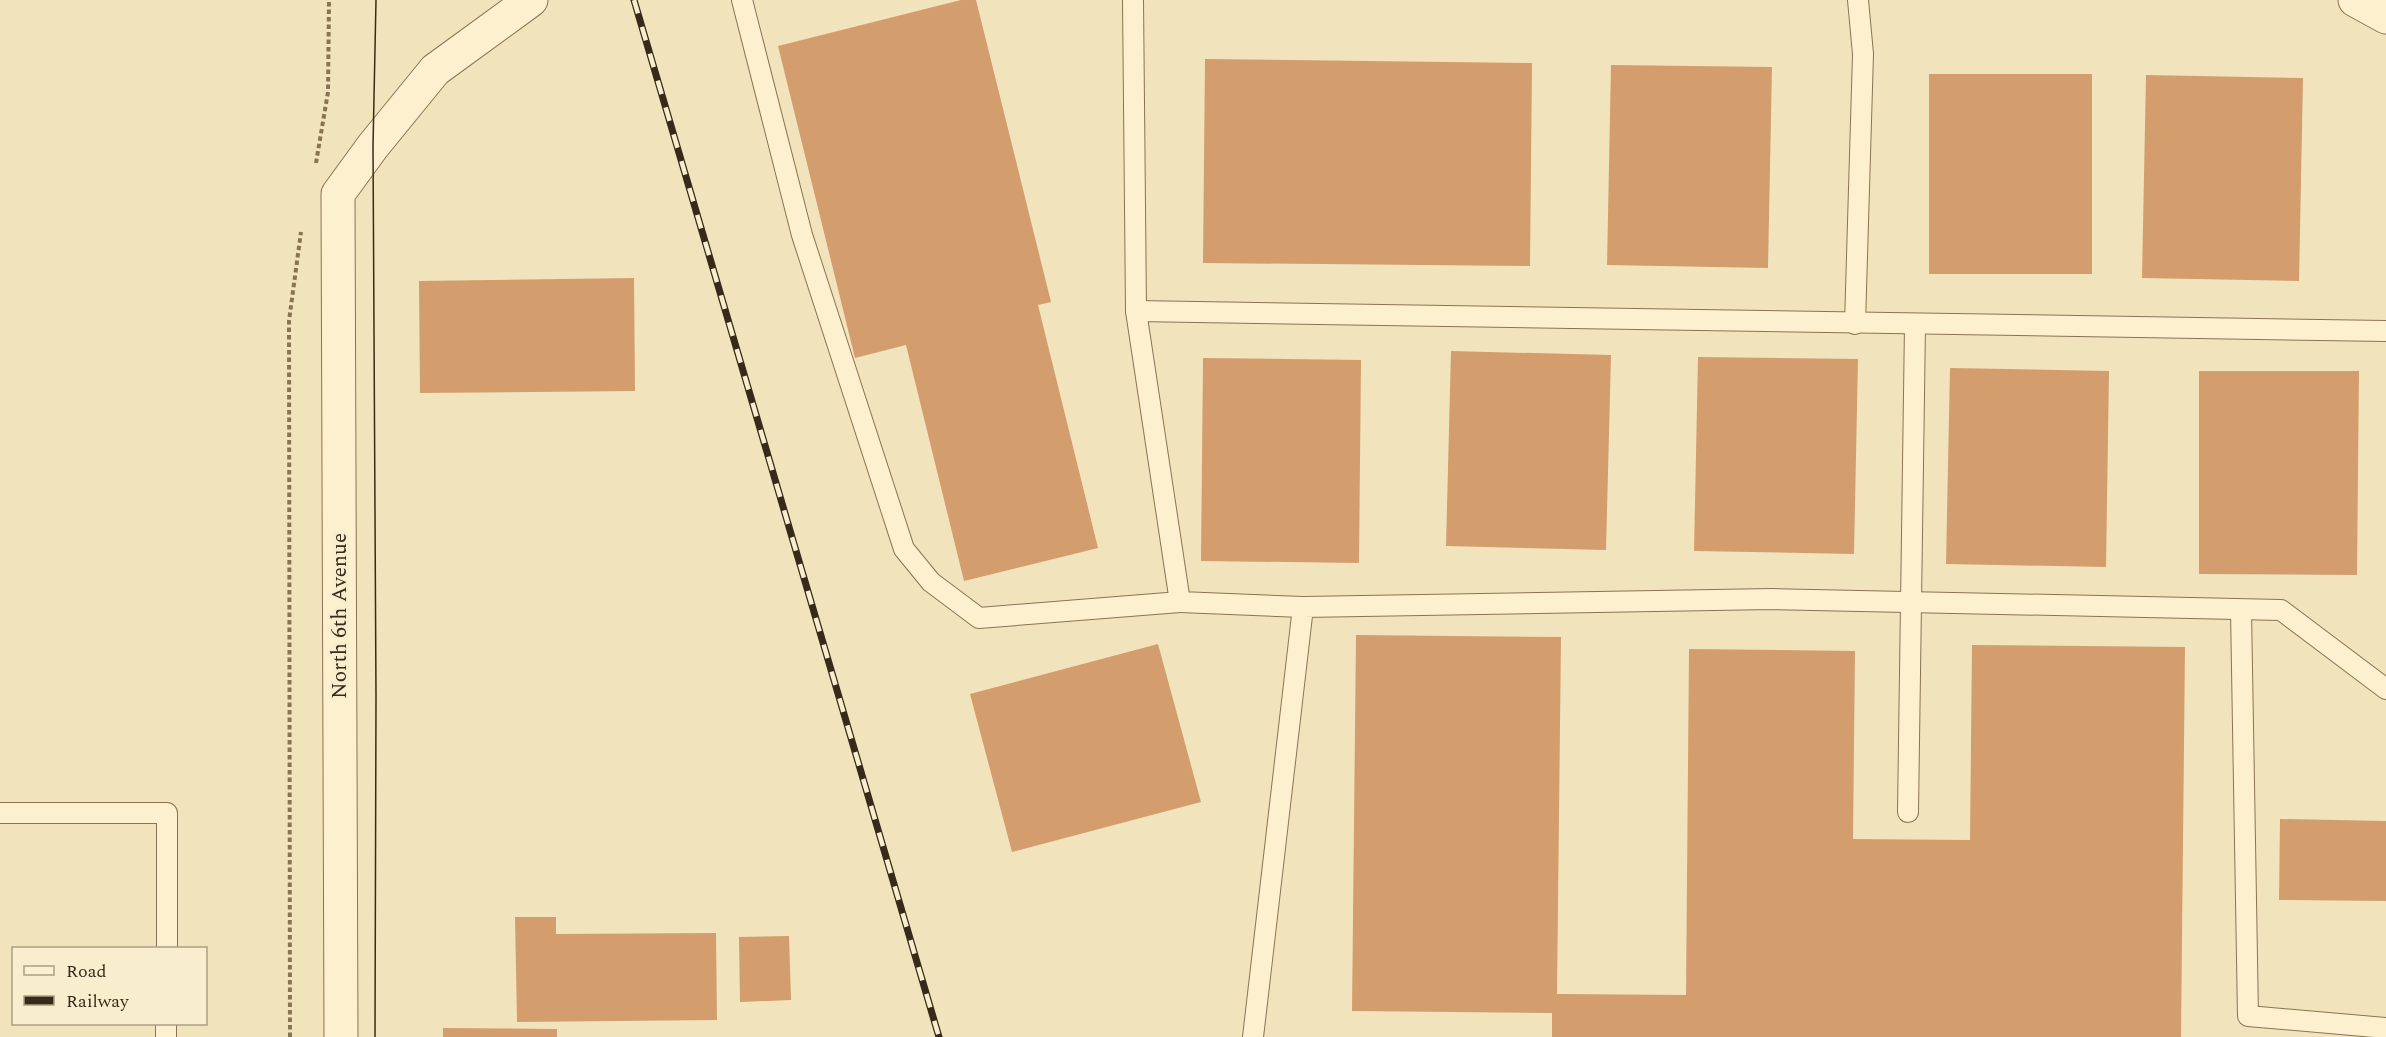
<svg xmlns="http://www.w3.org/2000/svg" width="2386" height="1037" font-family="Spectral,serif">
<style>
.building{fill:#d39d6e}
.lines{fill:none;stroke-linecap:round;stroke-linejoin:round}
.service-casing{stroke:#8a7354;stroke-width:22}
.minor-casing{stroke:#8a7354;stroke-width:35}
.path{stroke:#8a7354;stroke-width:4;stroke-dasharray:4.5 3;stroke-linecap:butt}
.service{stroke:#fcf0cf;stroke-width:20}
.minor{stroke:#fcf0cf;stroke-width:33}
.tram{stroke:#382a1a;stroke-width:1.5}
.rail-casing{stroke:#382a1a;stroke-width:7}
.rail{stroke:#f8edcc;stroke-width:4.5;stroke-dasharray:14;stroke-linecap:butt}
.labels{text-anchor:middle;stroke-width:6;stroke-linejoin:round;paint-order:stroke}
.street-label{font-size:21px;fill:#382a1a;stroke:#f8edcc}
</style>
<rect width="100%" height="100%" fill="#f1e4bc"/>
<g class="building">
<path d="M961,0h15l75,302 -13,3 60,243 -134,33 -58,-236 -51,13 -77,-312z"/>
<path d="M1205,59l327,4 -2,203 -327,-3z"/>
<path d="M1611,65l161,2 -4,201 -161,-3z"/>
<rect x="1929" y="74" width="163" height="200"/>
<path d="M2146,75l157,3 -4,203 -157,-3z"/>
<path d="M634,278l1,113 -215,2 -1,-112z"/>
<path d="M1451,351l160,4 -5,195 -160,-4z"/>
<path d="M1698,357l160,2 -4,195 -160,-3z"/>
<path d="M1203,358l158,2 -2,203 -158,-2z"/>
<path d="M1950,368l159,3 -3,196 -160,-3z"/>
<path d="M2199,371h160l-2,204 -158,-1z"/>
<path d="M1356,635l205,2 -4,357 129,1 3,-346 166,2 -2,188 117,1 2,-195 213,2 -4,390h-629v-24l-200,-2z"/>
<path d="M1158,644l43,158 -189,50 -42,-158z"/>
<path d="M2280,819l106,2v80l-107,-1z"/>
<path d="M515,917h41v17l160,-1 1,87 -200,2z"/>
<path d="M789,936l2,64 -51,2 -1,-65z"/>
<path d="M443,1028l114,1v8h-114z"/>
</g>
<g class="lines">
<defs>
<g id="service">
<path d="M742,0l60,235 102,314 27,33 48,36 201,-16"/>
<path d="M1133,0l3,311"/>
<path d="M1855,324l8,-270 -5,-54"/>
<path d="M1303,607l-123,-5 -44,-291 1250,20"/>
<path d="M2241,610l7,406 138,12"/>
<path d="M1908,812l7,-487"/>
<path d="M0,813h167v135"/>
<path d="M166,1037v-13"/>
<path d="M1253,1037l50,-430 469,-8 509,11 105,79"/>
</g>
<g id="minor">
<path d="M2355,0l31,17"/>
<path d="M341,1037l-3,-843 35,-48 62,-76 96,-70"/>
</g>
</defs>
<use href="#service" class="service-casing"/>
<use href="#minor" class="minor-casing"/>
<g class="path">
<path d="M316,163l12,-71 1,-92"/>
<path d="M290,1037l-1,-716 12,-89"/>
</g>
<use href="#service" class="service"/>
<use href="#minor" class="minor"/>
<path class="tram" d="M375,1037l1,-340 -3,-551 3,-146"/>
<defs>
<path id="rail" d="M634,0l305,1037"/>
</defs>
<use href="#rail" class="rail-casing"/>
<use href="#rail" class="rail"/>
</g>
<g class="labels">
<g class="street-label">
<text transform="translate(339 616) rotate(-90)" y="7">North 6th Avenue</text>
</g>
</g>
<rect x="12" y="947" width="195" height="78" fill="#f8edcc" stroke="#ab9f85" stroke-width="1.5"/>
<rect x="24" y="966" width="30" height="9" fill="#fcf0cf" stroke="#ab9f85" stroke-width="1.5"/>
<text x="66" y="977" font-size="18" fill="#382a1a">Road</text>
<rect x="24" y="996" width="30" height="9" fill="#382a1a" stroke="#ab9f85" stroke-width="1.5"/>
<text x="66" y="1007" font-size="18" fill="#382a1a">Railway</text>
</svg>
